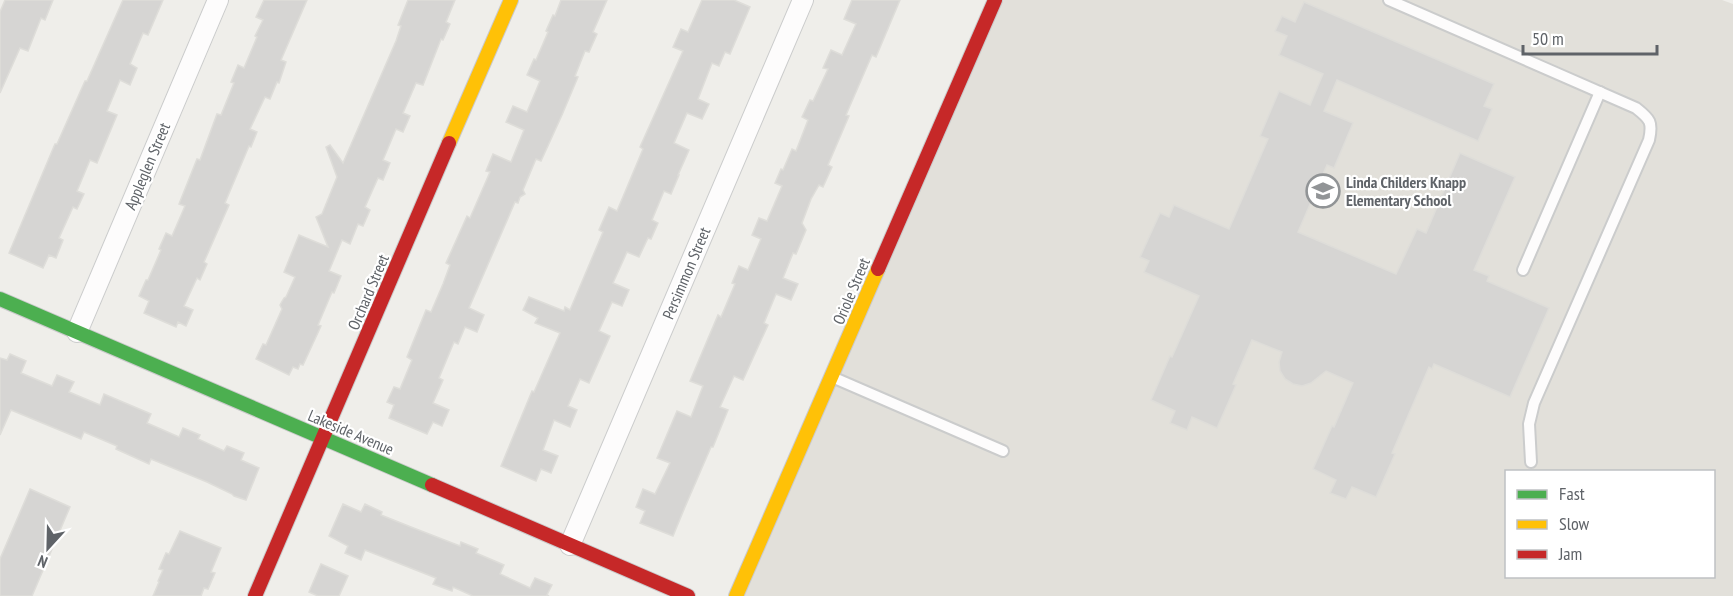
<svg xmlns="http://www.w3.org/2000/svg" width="1733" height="596" font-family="'PT Sans Narrow',sans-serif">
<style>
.education{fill:#e2e0da;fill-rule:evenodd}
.building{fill:#d6d5d3;stroke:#deddd9;stroke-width:1.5}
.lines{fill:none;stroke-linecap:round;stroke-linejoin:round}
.lane-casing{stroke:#cbcccc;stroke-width:14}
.street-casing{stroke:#cbcccc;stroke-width:22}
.fast-casing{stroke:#cacacb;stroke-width:16}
.slow-casing{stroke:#cacacb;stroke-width:16}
.jam-casing{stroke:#cacacb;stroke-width:16}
.lane{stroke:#fdfcfc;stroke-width:10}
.street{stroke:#fdfcfc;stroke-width:20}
.fast{stroke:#4caf50;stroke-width:14}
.slow{stroke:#ffc107;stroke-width:14}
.jam{stroke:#c62828;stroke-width:14}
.labels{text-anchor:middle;stroke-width:4.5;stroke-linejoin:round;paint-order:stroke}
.street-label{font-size:16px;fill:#5f6368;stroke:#fff}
.poi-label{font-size:16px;font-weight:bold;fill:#5f6368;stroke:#fff;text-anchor:start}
</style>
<rect width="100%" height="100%" fill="#efeeea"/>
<path class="education" d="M995,0h727l11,4v592h-997zM1506,472h208v104h-208z"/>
<g class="building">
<path d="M5,0h48l-8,20 -4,-2 -13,33 -8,-3 -20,45v-81z"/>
<path d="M123,0h40l-15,35 -5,-2 -13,31 7,4 -7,17 -10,-5 -13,31 10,4 -20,48 -7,-3 -13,31 7,3 -7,15 -4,-2 -14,31 4,2 -7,18 -7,-3 -6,13 -34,-15 46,-109h2l28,-63h2z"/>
<path d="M264,0h43l-26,60 5,2 -7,21 -2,-1 -7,17 -5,-2 -15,32 7,3 -6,15 -2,-1 -24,57 4,2 -25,57 3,2 -7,16 -3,-2 -13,28 9,4 -7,16 -8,-4 -2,5 -32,-14 5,-12 -10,-5 7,-16h2l13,-30 -2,-1 7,-16 6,3 13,-30 -6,-2 18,-45 3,1 17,-46 4,1 13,-32 -3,-1 7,-17 6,3 13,-31 -2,-1 8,-16 -7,-3z"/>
<path d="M408,0h47l-9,22 4,2 -7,16 -2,-1 -18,46 -7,-2 -13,30 7,3 -7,16 -7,-3 -13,31 7,3 -7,17 -5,-2 -13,29 5,3 -7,16 -5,-2 -8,20 -8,-4 -13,31 12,5 -7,17 -2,-1 -14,33 3,1 -18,39 -3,-1 -2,5 -5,-2 -4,8 -33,-16 7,-15 3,1 16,-36 -2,-4 4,-7 2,-1 9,-20 -11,-5 15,-37 29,12 -12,-30 6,-3 15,-37 -11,-30 4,-2 13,18 53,-122 5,-15 -3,-1z"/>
<path d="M561,0h46l-14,32 4,2 -8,18 -4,-1 -10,25 3,1 -16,38 -21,46 -5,-2 -13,31 2,4 -5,3 -2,6 -3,-1 -46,106 15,7 -7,17 -12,-5 -7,17 -4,-2 -15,36 4,2 -10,23 16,7 -7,16 -9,-4 -6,12 -38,-16 5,-13 -7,-3 7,-15 6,2 12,-29 -5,-3 19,-47 5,2 12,-28 7,-19 -4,-2 21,-47 3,2 20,-46 -4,-1 7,-17 18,8 13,-32 -18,-8 7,-16 14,6 13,-31 -13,-6 7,-16 2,1 12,-28 -2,-1 7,-16 2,1z"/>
<path d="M702,0h32l16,7 -20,47 -5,-2 -6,14 -7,-3 -14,36 11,5 -7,15 -15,-6 -13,30 15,7 -11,25h1l-8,19 -7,-3 -12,29 6,3 -7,16 -3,-1 -9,19 -12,-5 -14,31 16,7 -7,16 -10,-4 -13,29 11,5 -21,47 -9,-4 -12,27 9,4 -7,17 -16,-7 -11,30 15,6 -7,17 -10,-4 -5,12 -35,-15 31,-75 2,1 26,-59 -25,-10 3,-5 -15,-8 6,-13 35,14 1,-4 5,3 33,-78 -4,-2 10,-23 8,4 26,-62 -3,-2 43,-96 -10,-4 8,-18 7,3z"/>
<path d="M852,0h48l-24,57 -4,-2 -26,60 3,1 -21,49 4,2 -9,20 -4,-2 -8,14 -9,24 4,7 -10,24 -3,-1 -10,25 15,6 -7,16 -15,-6 -12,29 4,2 -25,55 -9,-4 -14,31 8,3 -15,37h-2l-26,60 -12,29 -33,-13 5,-12 -9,-4 7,-18 12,5 15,-31 -13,-5 20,-47 14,6 12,-31 -13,-5 28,-66 3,2 14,-33 -3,-1 7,-17 9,4 13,-31 -9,-4 7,-17 8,3 15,-35 -7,-3 6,-14 2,1 9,-21 4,2 12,-31 -6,-3 8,-17 3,1 15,-32 -5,-1 8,-18 11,5 14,-31 -12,-5z"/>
<path d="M1304,2l190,82 -10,22 8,3 -14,32 -141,-61 -13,31 29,12 -19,45 -7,-3 -29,67 98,42 21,-45 9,4 34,-80 55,24 -41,93 15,6 -2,5 62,27 -39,89 -76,-33 -2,5 -3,-2 -37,86 3,1 -19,43 -24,-10 -6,12 -16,-6 6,-13 -23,-11 19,-43 2,1 19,-44 -27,-12 -15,12 -9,3 -9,-2 -8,-5 -5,-8 -1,-9 3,-10 -30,-12 -19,44 3,1 -19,43 -25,-11 -5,13 -17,-7 5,-12 -24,-11 19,-44 2,1 27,-61 -55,-24 5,-11 -9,-4 20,-44 9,4 5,-12 55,24 39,-90 -8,-3 19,-45 31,14 13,-31 -44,-19 8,-19 -12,-5 7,-15 13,6z"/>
<path d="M10,354l16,7 -5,12 31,13 5,-11 17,7 -5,10 31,13 4,-11 47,20 -4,9 32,14 4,-9 17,7 -2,4 26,12 3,-5 17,7 -3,7 18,8 -13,32 -12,-4 -2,-2 -25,-12 -56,-23 -2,5 -33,-15 1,-3 -33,-14 -3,7 -70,-29 -11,25v-77l7,2z"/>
<path d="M30,489l40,18 -38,89h-32v-37z"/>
<path d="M343,504l18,8 4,-8 17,8 -1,3 30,12 49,19 1,-4 17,7 -2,4 28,12 -4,9 30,14 5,-10 17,7 -5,10 2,1h-76l-20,-9 -1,4 -19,-7 3,-6 -71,-28 -4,10 -16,-7 3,-7 -19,-10z"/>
<path d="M180,531l41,17 -10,24 4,1 -7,16 -4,-1 -3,8h-48l6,-14 -1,-1 5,-11 -4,-1 7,-16 3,1z"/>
<path d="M321,564l27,12 -9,20h-21l-9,-4z"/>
</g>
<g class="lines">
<defs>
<g id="lane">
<path d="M1389,0l247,108c14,11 17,14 13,32l-115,263 -5,21 2,38"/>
<path d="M1523,270l77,-178"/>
<path d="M832,377l171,74"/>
</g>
<g id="street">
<path d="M77,332l141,-332"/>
<path d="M570,545l233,-545"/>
</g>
<path id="fast" d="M0,299l432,186"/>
<g id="slow">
<path d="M449,143l62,-143"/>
<path d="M736,596l142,-327"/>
</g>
<g id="jam">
<path d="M878,269l117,-269"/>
<path d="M432,485l256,111"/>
<path d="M255,596l194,-453"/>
</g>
</defs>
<use href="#lane" class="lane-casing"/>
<use href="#street" class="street-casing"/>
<use href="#fast" class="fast-casing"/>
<use href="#slow" class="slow-casing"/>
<use href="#jam" class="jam-casing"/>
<use href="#lane" class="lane"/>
<use href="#street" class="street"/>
<use href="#fast" class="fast"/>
<use href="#slow" class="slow"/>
<use href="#jam" class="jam"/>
</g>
<defs>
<symbol id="school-ring" viewBox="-11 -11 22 22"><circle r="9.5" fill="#fff" stroke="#919496" stroke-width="1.5"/><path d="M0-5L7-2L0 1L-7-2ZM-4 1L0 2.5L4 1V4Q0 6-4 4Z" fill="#919496"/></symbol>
</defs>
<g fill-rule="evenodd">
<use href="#school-ring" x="1304" y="172" width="38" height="38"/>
</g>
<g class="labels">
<g class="street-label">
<text transform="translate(147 166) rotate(-67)" y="6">Appleglen Street</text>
<text transform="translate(686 273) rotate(-67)" y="6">Persimmon Street</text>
<text transform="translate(851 291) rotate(-67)" y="6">Oriole Street</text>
<text transform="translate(368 292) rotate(-67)" y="6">Orchard Street</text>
<text transform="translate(351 432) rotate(23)" y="6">Lakeside Avenue</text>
</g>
<g class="poi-label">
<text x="1346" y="188">Linda Childers Knapp<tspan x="1346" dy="18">Elementary School</tspan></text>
</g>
</g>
<rect x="1505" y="470" width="210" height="108" fill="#ffffff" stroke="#bfc1c3" stroke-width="1.5"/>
<rect x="1517" y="490" width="30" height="9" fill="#4caf50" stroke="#bfc1c3" stroke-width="1.5"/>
<text x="1559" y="500" font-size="18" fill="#5f6368">Fast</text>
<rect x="1517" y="520" width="30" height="9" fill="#ffc107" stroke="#bfc1c3" stroke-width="1.5"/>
<text x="1559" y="530" font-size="18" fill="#5f6368">Slow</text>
<rect x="1517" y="550" width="30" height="9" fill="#c62828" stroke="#bfc1c3" stroke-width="1.5"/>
<text x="1559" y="560" font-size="18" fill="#5f6368">Jam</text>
<g transform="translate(48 548) rotate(202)" stroke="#ffffff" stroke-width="4.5" paint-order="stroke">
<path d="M0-4.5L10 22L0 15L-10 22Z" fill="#5f6368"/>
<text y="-9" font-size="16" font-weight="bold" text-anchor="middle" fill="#5f6368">N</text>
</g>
<path d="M1523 45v9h134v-9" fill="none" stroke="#5f6368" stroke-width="3"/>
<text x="1532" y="45" font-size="18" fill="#5f6368" stroke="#ffffff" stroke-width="4.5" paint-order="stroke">50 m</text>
</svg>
